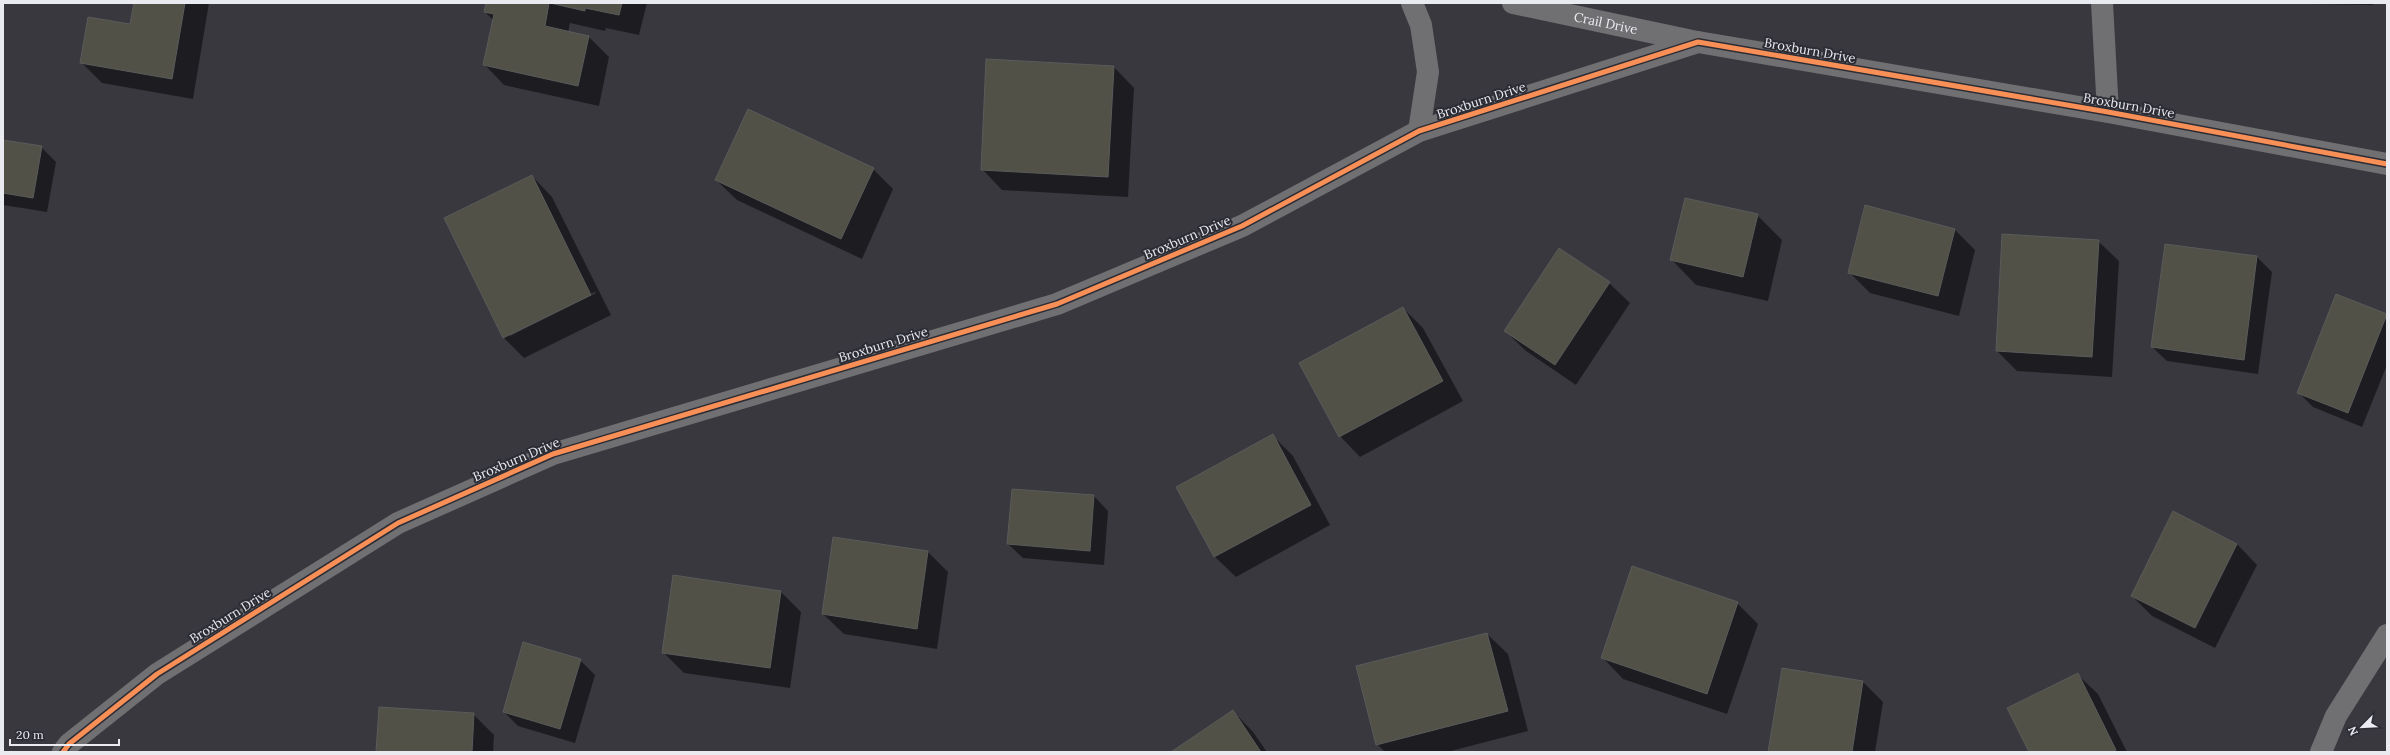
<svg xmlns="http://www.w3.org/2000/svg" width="2390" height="755" font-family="Lora,serif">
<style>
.shadow{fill:#0007;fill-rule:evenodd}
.building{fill:#515147;stroke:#5a5b5b}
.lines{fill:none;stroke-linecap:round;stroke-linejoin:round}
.street{stroke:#707073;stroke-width:22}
.cycleway-casing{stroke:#2c2c35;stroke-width:8}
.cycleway{stroke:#f78f57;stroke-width:5}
.labels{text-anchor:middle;stroke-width:4;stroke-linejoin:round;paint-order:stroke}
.street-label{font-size:13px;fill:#eaeaf1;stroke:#2c2c35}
</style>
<rect width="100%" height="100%" fill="#38383e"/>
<g class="shadow">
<path d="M135,3h74l-16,96 -91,-16 -21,-21 50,-37z"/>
<path d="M487,3h160l-8,32 -33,-7 -1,3 -35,-8 -2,9 21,5 20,20 -10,49 -95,-21 -20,-21 9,-44 -8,-8z"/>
<path d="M2308,3h65v2l-64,-1z"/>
<path d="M1114,67l20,21 -6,109 -126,-7 -20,-21z"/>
<path d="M3,141l38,6 15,15 -9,50 -44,-7z"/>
<path d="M873,169l20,20 -31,70 -125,-59 -21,-20z"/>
<path d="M532,176l20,21 59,118 -87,43 -20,-20zM595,292l1,1 -86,43v-3z"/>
<path d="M1757,215l25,25 -14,61 -72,-16 -24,-25z"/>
<path d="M1955,230l20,20 -16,66 -89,-23 -21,-21z"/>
<path d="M2098,241l21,20 -7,116 -95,-6 -20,-20z"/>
<path d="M2166,245l91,12 15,15 -14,102 -91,-13 -15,-14z"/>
<path d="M1609,283l21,20 -54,82 -50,-34 -21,-20z"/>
<path d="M1403,308l20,20 40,73 -103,56 -20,-21z"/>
<path d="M2387,315v50l-25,62 -49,-20 -15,-15z"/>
<path d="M1273,436l20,20 37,69 -94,52 -21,-20 -38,-69z"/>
<path d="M1094,496l14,15 -4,54 -81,-7 -15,-14z"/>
<path d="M2237,544l20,21 -42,83 -63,-32 -20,-20z"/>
<path d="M928,552l20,20 -11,77 -93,-15 -21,-20z"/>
<path d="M780,591l21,21 -11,76 -106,-15 -21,-21z"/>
<path d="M1737,603l21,21 -31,90 -104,-35 -20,-21z"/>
<path d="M1487,634l21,20 20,77 -81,21h-62l-8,-8z"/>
<path d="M580,660l15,15 -20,68 -57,-17 -14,-14z"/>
<path d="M1782,669l81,13 20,20 -8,50h-106z"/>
<path d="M2077,674l21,20 29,58h-97z"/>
<path d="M1233,711l20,21 14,20h-94z"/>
<path d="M473,714l21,21 -1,17h-116z"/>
</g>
<g class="building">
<path d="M134,3h51l-13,76 -92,-16 8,-46 42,7z"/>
<path d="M486,3h63l-4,23 44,10 -11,50 -95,-21 11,-51 -10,-2z"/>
<path d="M550,3h72l-3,12 -34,-7v3z"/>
<path d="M986,59l128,7 -6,111 -127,-7z"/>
<path d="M748,109l126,59 -33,71 -126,-59z"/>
<path d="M3,140l39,6 -9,52 -30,-5z"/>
<path d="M532,175l59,120 -88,43 -59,-120z"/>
<path d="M1685,198l73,16 -15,63 -73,-17z"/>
<path d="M1865,205l90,24 -17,67 -90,-23z"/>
<path d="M2002,234l97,6 -7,117 -96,-6z"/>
<path d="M2165,244l92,12 -13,104 -93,-13z"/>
<path d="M1559,248l51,34 -55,83 -51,-34z"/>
<path d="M2336,294l51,20 -39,99 -51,-20z"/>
<path d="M1403,307l40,74 -104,56 -40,-74z"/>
<path d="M1273,434l38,71 -97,52 -38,-70z"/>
<path d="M1012,489l82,6 -4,56 -83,-7z"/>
<path d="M2173,511l64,33 -42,84 -64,-32z"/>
<path d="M833,537l95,14 -11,78 -95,-15z"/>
<path d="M1632,566l106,36 -31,92 -106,-36z"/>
<path d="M673,575l108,16 -11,77 -108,-15z"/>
<path d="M1487,633l21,78 -132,34 -20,-79z"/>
<path d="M523,642l58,17 -21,70 -57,-17z"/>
<path d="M1782,668l81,13 -11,71h-84z"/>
<path d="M2078,673l38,77 -5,2h-82l-22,-44z"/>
<path d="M379,707l95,6 -2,39h-96z"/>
<path d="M1233,710l28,42h-90z"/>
</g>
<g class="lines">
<g class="street">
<path d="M1412,3l9,22 7,47 -9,59"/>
<path id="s1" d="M1513,3l184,39"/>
<path d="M2102,3l6,109"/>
<path d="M63,752l6,-8 88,-70 241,-151 155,-69 504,-150 185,-78 177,-95 279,-89 410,70 279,52"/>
<path d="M2321,752l15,-36 51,-81"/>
</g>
<defs>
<path id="cycleway" d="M63,752l6,-8 88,-70 241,-151 155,-69 504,-150 185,-78 177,-95 279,-89 410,70 279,52"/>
</defs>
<use href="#cycleway" class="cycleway-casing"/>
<use href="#cycleway" class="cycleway"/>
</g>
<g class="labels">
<g class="street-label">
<text dy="5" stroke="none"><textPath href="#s1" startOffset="95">Crail Drive</textPath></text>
<text transform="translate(1810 50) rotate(10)" y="5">Broxburn Drive</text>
<text transform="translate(1481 100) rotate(-18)" y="5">Broxburn Drive</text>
<text transform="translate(2129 105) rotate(10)" y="5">Broxburn Drive</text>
<text transform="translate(1187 237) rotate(-23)" y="5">Broxburn Drive</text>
<text transform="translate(883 344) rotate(-17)" y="5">Broxburn Drive</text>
<text transform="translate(516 459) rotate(-23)" y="5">Broxburn Drive</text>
<text transform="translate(230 615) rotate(-32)" y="5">Broxburn Drive</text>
</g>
</g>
<rect width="2390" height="755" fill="none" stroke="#eaeaf1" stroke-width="8"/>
<g transform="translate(2362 727) rotate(246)" stroke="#2c2c35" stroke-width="3" paint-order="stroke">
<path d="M0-3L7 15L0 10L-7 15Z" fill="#eaeaf1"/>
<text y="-6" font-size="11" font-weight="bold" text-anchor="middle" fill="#eaeaf1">N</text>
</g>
<path d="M10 739v6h109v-6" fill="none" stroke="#eaeaf1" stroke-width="2"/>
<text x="16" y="739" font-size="12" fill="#eaeaf1" stroke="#2c2c35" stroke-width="3" paint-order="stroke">20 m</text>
</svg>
